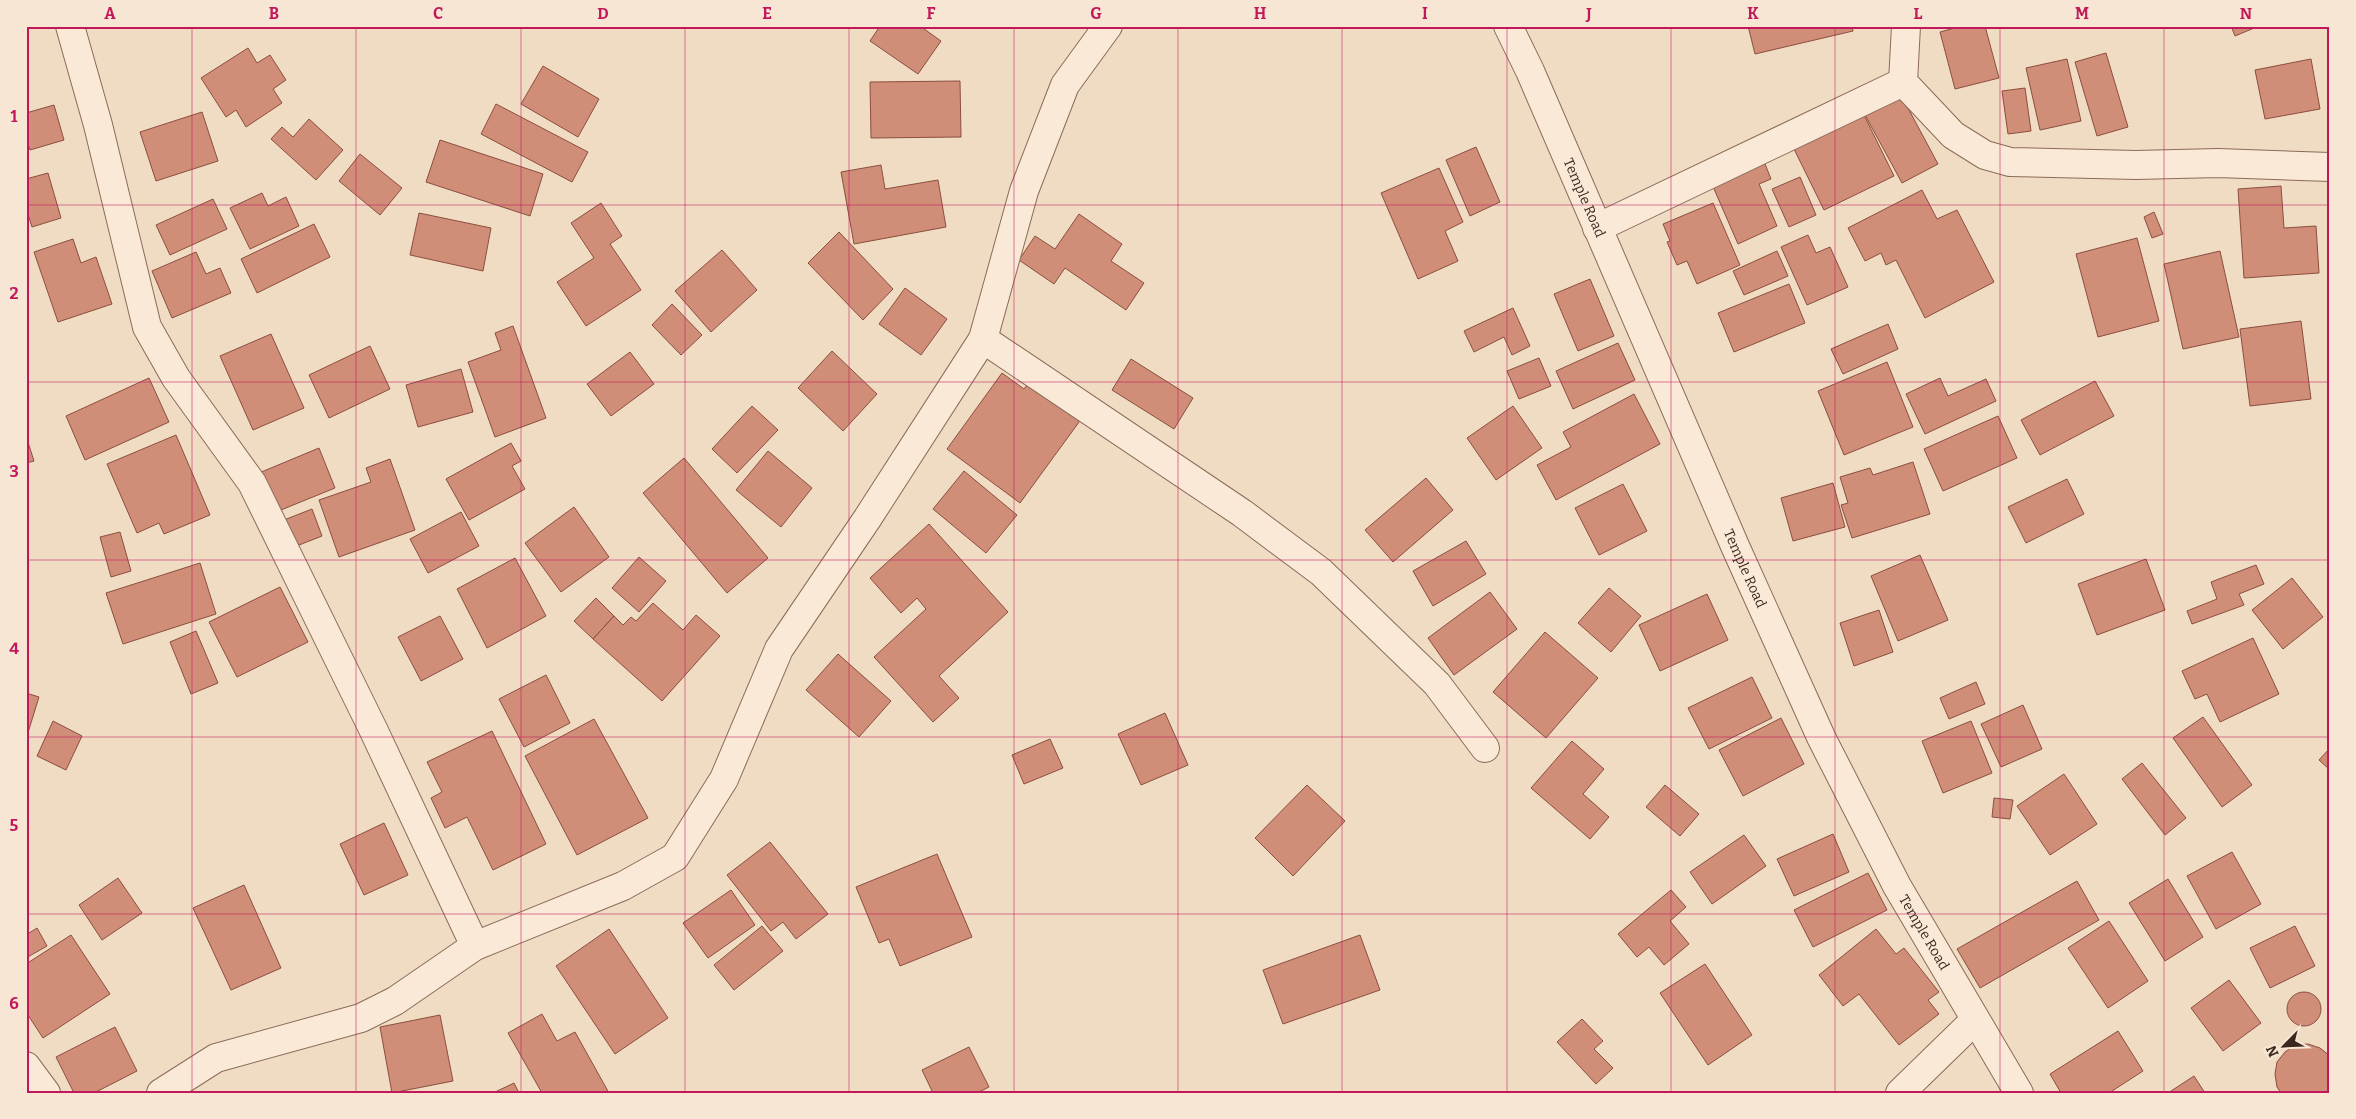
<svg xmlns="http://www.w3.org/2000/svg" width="2356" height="1119" font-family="Bitter,serif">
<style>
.building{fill:#d08d78;stroke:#8b4f3e}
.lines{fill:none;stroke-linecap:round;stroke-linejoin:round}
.minor-casing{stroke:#8b6b59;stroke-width:30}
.minor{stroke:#fae9d7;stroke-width:28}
.grid{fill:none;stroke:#c2185b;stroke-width:1;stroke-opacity:0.55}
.labels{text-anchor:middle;stroke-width:4;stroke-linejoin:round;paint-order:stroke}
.street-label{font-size:14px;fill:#3a271e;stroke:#f7e6d3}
.neatline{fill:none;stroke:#c2185b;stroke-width:2}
.grid-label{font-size:16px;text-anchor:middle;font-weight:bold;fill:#c2185b}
</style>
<rect width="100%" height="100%" fill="#f0dbc3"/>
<g class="building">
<path d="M880,26h40l21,15 -23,33 -48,-33z"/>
<path d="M1748,26h104l1,5 -98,23z"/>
<path d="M1962,26h23l14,52 -44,11 -15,-57z"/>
<path d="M2231,26h28l-24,10z"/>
<path d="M248,48l9,15 13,-8 16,25 -13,9 9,14 -36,24 -10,-17 -10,7 -25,-39z"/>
<path d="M2106,53l22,74 -31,9 -22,-74z"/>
<path d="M2067,59l14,62 -41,9 -14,-62z"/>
<path d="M2311,59l9,50 -55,10 -10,-49z"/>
<path d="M543,66l56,33 -21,38 -57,-33z"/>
<path d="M960,81l1,56 -90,1 -1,-56z"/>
<path d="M2025,88l6,43 -23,3 -6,-43z"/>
<path d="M1901,95l37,69 -36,19 -37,-68z"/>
<path d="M496,104l92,48 -16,30 -91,-48z"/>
<path d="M54,105l10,35 -34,10 -4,-12v-25z"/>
<path d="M202,112l16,49 -62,20 -16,-49z"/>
<path d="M1864,115l30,61 -70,34 -30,-61z"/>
<path d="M309,119l34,31 -27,30 -45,-41 11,-12 11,10z"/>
<path d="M440,140l103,34 -13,42 -104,-34z"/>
<path d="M1476,147l24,55 -30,14 -24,-56z"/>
<path d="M360,154l42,34 -22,27 -41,-34z"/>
<path d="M1763,159l8,20 -12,5 18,42 -39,18 -27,-62z"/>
<path d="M881,165l4,24 53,-9 8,47 -92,17 -13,-72z"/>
<path d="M1439,168l24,54 -18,9 13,30 -40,18 -37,-86z"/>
<path d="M48,173l13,45 -29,9 -6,-19v-29z"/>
<path d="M1800,177l16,38 -27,12 -17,-38z"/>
<path d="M2281,186l3,42 32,-2 3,47 -75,5 -6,-89z"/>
<path d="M1922,190l15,29 20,-9 37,72 -69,36 -29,-58 -10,5 -5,-12 -16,8 -17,-33z"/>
<path d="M262,193l6,13 18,-9 13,29 -49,23 -20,-41z"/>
<path d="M213,199l14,30 -57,26 -14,-30z"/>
<path d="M601,203l21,33 -12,8 31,46 -55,36 -29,-44 37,-24 -23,-35z"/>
<path d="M1713,203l27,62 -43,19 -10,-23 -10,4 -10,-23 3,-1 -7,-17z"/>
<path d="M2154,212l9,22 -11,4 -8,-21z"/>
<path d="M419,213l72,15 -8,43 -73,-16z"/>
<path d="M1079,214l43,30 -11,17 33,22 -18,27 -61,-42 -11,16 -35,-24 16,-24 20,13z"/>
<path d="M314,224l16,33 -73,36 -16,-34z"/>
<path d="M839,232l54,57 -30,31 -55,-57z"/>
<path d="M1808,235l8,18 14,-6 18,40 -41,18 -26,-58z"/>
<path d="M2137,238l22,83 -61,16 -22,-83z"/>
<path d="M73,239l8,24 15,-6 16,47 -54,18 -24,-70z"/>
<path d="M722,250l35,40 -46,42 -36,-41z"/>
<path d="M1777,251l11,25 -44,19 -11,-24z"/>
<path d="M2220,251l19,86 -56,12 -19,-85z"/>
<path d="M196,252l10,22 14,-6 11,25 -59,25 -20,-47z"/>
<path d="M1590,279l24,57 -36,15 -24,-57z"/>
<path d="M1789,284l16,39 -71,29 -16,-39z"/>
<path d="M905,288l42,31 -26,36 -42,-31z"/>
<path d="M672,304l30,31 -21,20 -29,-30z"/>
<path d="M1513,308l17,38 -18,9 -8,-18 -30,15 -10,-21z"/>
<path d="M2301,321l10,78 -61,7 -10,-77z"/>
<path d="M1888,324l10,25 -55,25 -12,-25z"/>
<path d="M513,326l33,92 -51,19 -27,-75 33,-12 -6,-17z"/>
<path d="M271,334l33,74 -51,22 -33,-74z"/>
<path d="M1618,343l17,37 -62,29 -17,-38z"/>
<path d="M370,346l20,43 -61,29 -20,-43z"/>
<path d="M832,351l45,43 -34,37 -45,-43z"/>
<path d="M630,352l24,32 -43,32 -24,-32z"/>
<path d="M1539,358l12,28 -32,13 -12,-28z"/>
<path d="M1131,359l62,39 -19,31 -62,-39z"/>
<path d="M1887,362l26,65 -69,28 -26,-64z"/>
<path d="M461,369l12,43 -55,15 -12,-42z"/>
<path d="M1002,373l22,16 7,-9 51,38 -62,85 -73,-54z"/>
<path d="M149,378l20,44 -84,38 -19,-44z"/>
<path d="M1940,378l8,18 38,-17 10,22 -71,33 -19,-40z"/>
<path d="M2095,381l19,35 -74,39 -19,-35z"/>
<path d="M1634,394l26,50 -104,56 -19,-35 34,-18 -8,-15z"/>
<path d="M752,406l26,24 -41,43 -25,-24z"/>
<path d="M1513,406l29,42 -46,32 -29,-42z"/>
<path d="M1998,416l19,42 -74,33 -19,-42z"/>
<path d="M176,435l34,80 -46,19 -5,-11 -22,10 -30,-69z"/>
<path d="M26,436l8,25 -8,2z"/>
<path d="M511,443l10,18 -9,5 13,23 -56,31 -23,-41z"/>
<path d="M319,448l16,40 -59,24 -17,-39z"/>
<path d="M768,451l44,37 -31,39 -45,-37z"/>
<path d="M684,458l84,100 -41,35 -84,-100z"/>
<path d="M390,459l25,71 -76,27 -20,-57 52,-18 -5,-14z"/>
<path d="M1913,462l17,52 -78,24 -11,-33 7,-2 -8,-26 30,-9 3,7z"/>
<path d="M964,471l53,44 -31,38 -53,-44z"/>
<path d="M1426,478l27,32 -60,52 -28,-32z"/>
<path d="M2067,479l17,35 -58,29 -18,-36z"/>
<path d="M1833,483l12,44 -52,14 -12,-43z"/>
<path d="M1623,484l24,47 -48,24 -24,-47z"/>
<path d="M574,507l35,50 -48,35 -36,-49z"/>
<path d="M312,509l10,27 -28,11 -10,-27z"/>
<path d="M461,512l18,34 -51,27 -18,-34z"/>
<path d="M929,524l79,88 -69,64 20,22 -26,24 -59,-65 52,-48 -9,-11 -16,15 -31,-35z"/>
<path d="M120,532l11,39 -20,6 -11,-40z"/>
<path d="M1466,541l20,33 -53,32 -20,-35z"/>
<path d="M1920,555l28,65 -50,21 -27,-65z"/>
<path d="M639,557l27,24 -27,31 -27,-24z"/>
<path d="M515,558l31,58 -59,32 -30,-59z"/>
<path d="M2146,559l19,51 -68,25 -19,-51z"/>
<path d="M200,563l16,51 -93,30 -17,-51z"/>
<path d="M2256,565l8,19 -25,10 5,11 -52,19 -5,-13 30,-12 -6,-17z"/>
<path d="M2292,578l31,39 -40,32 -31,-39z"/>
<path d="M280,587l28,55 -71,35 -28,-55z"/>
<path d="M1609,588l32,28 -30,36 -33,-29z"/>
<path d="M1490,592l27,37 -63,46 -26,-37z"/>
<path d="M1707,594l21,46 -68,31 -21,-46z"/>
<path d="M596,598l18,18 -21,23 -19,-18z"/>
<path d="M653,603l30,27 13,-15 24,21 -58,65 -69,-62 21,-23 9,9 8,-8 5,4z"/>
<path d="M1879,610l14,42 -39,14 -14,-43z"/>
<path d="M440,616l23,43 -42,22 -23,-44z"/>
<path d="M196,631l22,52 -27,11 -21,-52z"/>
<path d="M1545,632l53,46 -52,60 -53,-46z"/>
<path d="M2253,638l26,56 -59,28 -13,-28 -12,5 -13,-28z"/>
<path d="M838,654l53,47 -32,36 -53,-47z"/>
<path d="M546,675l24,48 -46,24 -25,-48z"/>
<path d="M1752,677l20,41 -63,31 -21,-41z"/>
<path d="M1976,682l9,22 -36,15 -9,-21z"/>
<path d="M26,693l13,4 -13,42z"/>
<path d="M2023,705l19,44 -41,18 -20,-43z"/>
<path d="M1165,713l23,52 -47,20 -23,-51z"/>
<path d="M2203,717l49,68 -30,22 -49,-69z"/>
<path d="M1781,718l23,46 -61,32 -24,-46z"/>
<path d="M594,719l54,99 -71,37 -52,-99z"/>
<path d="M53,721l29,15 -16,34 -29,-14z"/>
<path d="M1971,721l21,52 -49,20 -21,-52z"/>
<path d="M492,731l54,113 -53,26 -26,-53 -22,11 -14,-30 11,-6 -15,-30z"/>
<path d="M1050,739l13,29 -39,16 -12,-29z"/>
<path d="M1572,741l32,28 -21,25 26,23 -19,22 -59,-51z"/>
<path d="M2330,748v22l-11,-10z"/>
<path d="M2142,763l44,55 -21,17 -43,-56z"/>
<path d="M2064,774l33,50 -47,31 -33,-49z"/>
<path d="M1307,785l38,36 -52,55 -38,-38z"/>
<path d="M1665,785l34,29 -19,22 -34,-29z"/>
<path d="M1994,798l19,2 -3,19 -18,-2z"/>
<path d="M384,823l24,52 -44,20 -24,-51z"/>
<path d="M1833,834l16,38 -55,24 -17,-37z"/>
<path d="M1744,835l22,31 -54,38 -22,-32z"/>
<path d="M770,842l58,72 -32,25 -13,-17 -12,9 -44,-56z"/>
<path d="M2232,852l29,52 -45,25 -29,-53z"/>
<path d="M937,854l35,83 -72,29 -11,-27 -10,4 -23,-56z"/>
<path d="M1868,873l19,37 -74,37 -19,-37z"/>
<path d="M118,878l24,35 -40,27 -23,-35z"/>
<path d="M2168,879l35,58 -38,24 -36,-58z"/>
<path d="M2077,881l22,39 -119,68 -23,-39z"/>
<path d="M244,885l37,83 -50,22 -38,-82z"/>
<path d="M731,890l24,35 -47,33 -25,-35z"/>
<path d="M1671,890l15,17 -16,14 19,23 -25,21 -15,-18 -12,10 -19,-23z"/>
<path d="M2109,921l39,60 -40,27 -40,-60z"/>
<path d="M762,926l21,25 -49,39 -20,-25z"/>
<path d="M2295,926l20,40 -45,22 -20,-40z"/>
<path d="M37,928l10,18 -21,12v-23z"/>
<path d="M609,929l59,89 -53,36 -59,-88z"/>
<path d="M1876,929l20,25 8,-6 35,44 -11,8 11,14 -40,31 -40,-51 -16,12 -24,-31z"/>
<path d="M71,935l39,59 -67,44 -17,-26v-48z"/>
<path d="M1360,935l20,55 -97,34 -20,-54z"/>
<path d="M1705,964l47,71 -44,30 -48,-72z"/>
<path d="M2229,980l32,43 -38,28 -32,-43z"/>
<circle cx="2304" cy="1009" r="17"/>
<path d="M542,1014l15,27 18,-9 34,61h-67l-34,-60z"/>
<path d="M440,1015l13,66 -61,12 -12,-66z"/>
<path d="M1582,1019l21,22 -9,8 19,19 -17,16 -39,-42z"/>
<path d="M115,1027l22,44 -43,22h-20l-18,-36z"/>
<path d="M2118,1031l25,40 -34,22h-48l-11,-19z"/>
<path d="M2308,1044l12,4 10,8v37h-49l-4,-6 -2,-13 2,-12 8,-10 10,-7z"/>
<path d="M969,1047l20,40 -12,6h-44l-11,-23z"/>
<path d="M2194,1076l11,17h-37z"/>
<path d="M514,1083l5,10h-26z"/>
</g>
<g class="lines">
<defs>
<g id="minor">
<path d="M70,26l28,99 49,202 29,51 76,105 121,246 102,217"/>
<path id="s1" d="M1508,26l22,45 205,475 86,191 76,149 122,207"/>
<path d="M1906,26l-3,56 50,53 32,20 25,7 126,3 82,-2 112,4"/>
<path d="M1597,228l306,-146"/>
<path d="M983,339l259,174 79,59 116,112 48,64"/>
<path d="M26,1066l20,27"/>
<path d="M161,1093l55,-35 145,-40 34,-17 80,-55 148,-60 52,-29 49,-78 55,-130 88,-130 116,-180 41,-148 41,-106 43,-59"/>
<path d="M1900,1093l75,-73"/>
</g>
</defs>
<use href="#minor" class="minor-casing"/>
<use href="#minor" class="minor"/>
</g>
<path class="grid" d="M192,26v1067M356,26v1067M521,26v1067M685,26v1067M849,26v1067M1014,26v1067M1178,26v1067M1342,26v1067M1507,26v1067M1671,26v1067M1835,26v1067M2000,26v1067M2164,26v1067M26,205h2304M26,382h2304M26,560h2304M26,737h2304M26,914h2304"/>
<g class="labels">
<g class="street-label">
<text dy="5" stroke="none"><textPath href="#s1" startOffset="188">Temple Road</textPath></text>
<text dy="5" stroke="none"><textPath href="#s1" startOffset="592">Temple Road</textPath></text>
<text dy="5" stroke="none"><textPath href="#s1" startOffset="998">Temple Road</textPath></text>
</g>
</g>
<rect width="2356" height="1119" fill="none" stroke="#f7e6d3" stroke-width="55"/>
<g transform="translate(2284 1046) rotate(246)" stroke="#f7e6d3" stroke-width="4" paint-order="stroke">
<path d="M0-4L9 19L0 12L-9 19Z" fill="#3a271e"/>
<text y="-8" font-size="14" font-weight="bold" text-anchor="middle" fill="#3a271e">N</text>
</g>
<rect x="28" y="28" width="2300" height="1064" class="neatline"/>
<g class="grid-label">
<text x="110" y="19">A</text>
<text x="274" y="19">B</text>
<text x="438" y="19">C</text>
<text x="603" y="19">D</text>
<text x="767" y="19">E</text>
<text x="931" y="19">F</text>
<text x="1096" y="19">G</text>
<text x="1260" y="19">H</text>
<text x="1425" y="19">I</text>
<text x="1589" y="19">J</text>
<text x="1753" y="19">K</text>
<text x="1918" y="19">L</text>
<text x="2082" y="19">M</text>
<text x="2246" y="19">N</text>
<text x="14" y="122">1</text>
<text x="14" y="299">2</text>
<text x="14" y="477">3</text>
<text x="14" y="654">4</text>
<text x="14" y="831">5</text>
<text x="14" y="1009">6</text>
</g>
</svg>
